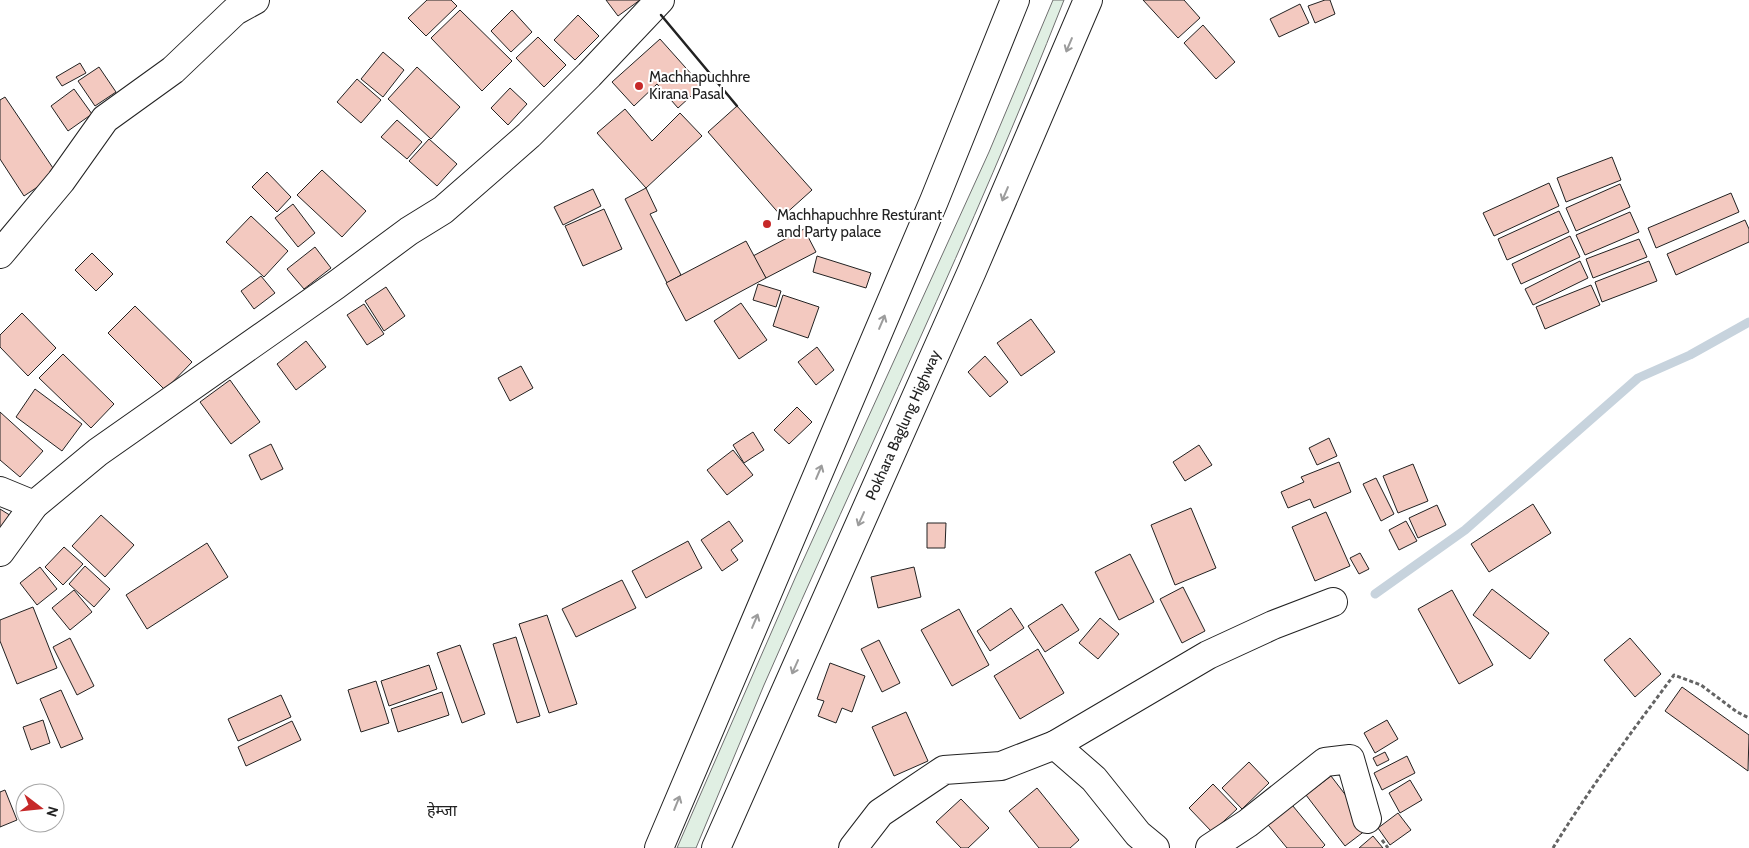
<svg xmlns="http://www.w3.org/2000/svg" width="1749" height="848" font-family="Cabin,'Noto Sans Devanagari',sans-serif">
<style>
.green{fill:#e0efe3;stroke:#6f6f6f}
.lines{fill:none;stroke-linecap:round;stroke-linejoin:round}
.stream{stroke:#c7d3dd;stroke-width:9}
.building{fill:#f3c9c0;stroke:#222}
.minor-casing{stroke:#222;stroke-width:30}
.highway-casing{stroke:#222;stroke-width:30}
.path{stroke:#646464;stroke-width:3;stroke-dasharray:4 2.5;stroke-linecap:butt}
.minor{stroke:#fff;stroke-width:28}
.highway{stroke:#fff;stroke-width:28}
.wall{stroke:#222;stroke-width:2.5}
.oneway{stroke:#9c9c9c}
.poi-dot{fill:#c62828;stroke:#fff;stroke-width:2}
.labels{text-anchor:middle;stroke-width:4;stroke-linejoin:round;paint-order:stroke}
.poi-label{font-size:15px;fill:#222;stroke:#fff;text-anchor:start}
.street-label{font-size:15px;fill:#222;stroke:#fff}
.neighbourhood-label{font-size:16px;fill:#222;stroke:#fff}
</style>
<rect width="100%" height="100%" fill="#fff"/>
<path class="green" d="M1053,0h11c-91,232 -200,457 -300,685 -23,54 -45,109 -68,163h-19l119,-272 193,-424z"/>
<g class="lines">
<path class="stream" d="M1375,594l90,-64 173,-152 52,-23 59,-33"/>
</g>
<g class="building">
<path d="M427,0h24l6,6 -31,30 -18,-18z"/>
<path d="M606,0h34l-22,16z"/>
<path d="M1143,0h41l16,18 -22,20z"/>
<path d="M1325,0h5l5,14 -20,9 -7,-17z"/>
<path d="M1300,4l9,19 -30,14 -9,-18z"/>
<path d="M460,10l52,51 -30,30 -51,-53z"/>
<path d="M512,10l20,22 -21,20 -20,-21z"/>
<path d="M578,15l21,21 -24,24 -21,-20z"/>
<path d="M1203,25l32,37 -19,17 -32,-36z"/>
<path d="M538,37l28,28 -22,22 -28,-29z"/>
<path d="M660,39l42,47 -24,22 -21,-24 -23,22 -22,-24z"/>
<path d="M383,52l21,18 -21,27 -22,-18z"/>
<path d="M80,63l6,10 -24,13 -6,-9z"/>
<path d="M99,67l17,25 -21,14 -17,-25z"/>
<path d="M417,67l43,40 -29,32 -43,-40z"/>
<path d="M357,79l24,21 -20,23 -24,-21z"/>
<path d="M510,88l17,16 -19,21 -17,-17z"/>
<path d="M74,89l18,25 -24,17 -17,-25z"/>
<path d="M5,97l52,77 -33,22 -24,-37v-59z"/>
<path d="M737,106l75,84 -30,27 -74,-85z"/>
<path d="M625,109l27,32 28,-28 22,23 -56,52 -49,-55z"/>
<path d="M397,120l25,22 -15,17 -26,-22z"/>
<path d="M429,139l28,25 -20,22 -28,-25z"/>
<path d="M1612,157l9,23 -55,22 -9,-24z"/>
<path d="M322,170l44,41 -24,26 -45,-42z"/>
<path d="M267,172l24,25 -14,15 -25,-25z"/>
<path d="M1549,183l10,23 -65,30 -11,-23z"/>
<path d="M1620,184l10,23 -54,24 -10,-23z"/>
<path d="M646,188l11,23 -7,3 31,61 -14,8 -42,-84z"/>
<path d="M593,189l8,17 -38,19 -9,-18z"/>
<path d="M1731,193l8,19 -83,36 -8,-20z"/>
<path d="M293,204l22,29 -17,14 -23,-29z"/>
<path d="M604,209l18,40 -39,17 -18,-40z"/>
<path d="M1559,211l10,21 -62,28 -9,-21z"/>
<path d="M1630,212l9,20 -54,23 -9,-20z"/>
<path d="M251,216l37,35 -24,26 -38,-35z"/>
<path d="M1745,220l4,9v13l-73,33 -9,-21z"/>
<path d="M804,229l12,23 -50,26 -13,-22z"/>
<path d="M1570,236l10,21 -59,27 -9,-20z"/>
<path d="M1639,239l8,18 -54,21 -7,-19z"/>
<path d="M746,241l20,37 -80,43 -20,-38z"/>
<path d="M315,247l16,21 -27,21 -17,-20z"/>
<path d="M92,253l21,21 -17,17 -21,-21z"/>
<path d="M817,256l54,17 -5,15 -53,-16z"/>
<path d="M1580,261l8,17 -55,27 -8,-16z"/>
<path d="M1649,261l8,20 -55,21 -7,-20z"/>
<path d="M261,276l14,17 -21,16 -13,-18z"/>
<path d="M758,284l23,7 -5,16 -23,-7z"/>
<path d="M1591,285l9,20 -55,24 -9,-22z"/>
<path d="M386,287l19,29 -21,15 -19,-30z"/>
<path d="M783,295l36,12 -11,31 -35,-12z"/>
<path d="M741,303l26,37 -28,19 -25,-38z"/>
<path d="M364,304l20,30 -17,11 -20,-30z"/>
<path d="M135,306l57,56 -27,28 -57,-57z"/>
<path d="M22,313l34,35 -28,28 -28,-29v-12z"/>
<path d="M1031,319l24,33 -34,24 -24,-33z"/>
<path d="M306,341l20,26 -30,23 -19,-26z"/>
<path d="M817,347l17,23 -18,15 -18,-23z"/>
<path d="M63,354l51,50 -23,24 -52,-50z"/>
<path d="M985,356l23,26 -18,15 -22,-25z"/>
<path d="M521,366l12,22 -23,13 -12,-23z"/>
<path d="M230,380l30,42 -29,22 -31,-42z"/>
<path d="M35,389l47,35 -20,27 -46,-34z"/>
<path d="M797,407l15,15 -23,22 -15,-14z"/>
<path d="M0,412l43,39 -23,26 -20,-17z"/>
<path d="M753,432l11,18 -20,13 -11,-18z"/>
<path d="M1329,438l8,18 -20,9 -8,-17z"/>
<path d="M271,444l12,25 -22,11 -12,-25z"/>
<path d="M1199,445l13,20 -27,16 -12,-19z"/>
<path d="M733,450l20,25 -26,20 -20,-25z"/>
<path d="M1339,462l12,30 -37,16 -4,-9 -22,9 -7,-16 23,-10 -3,-5z"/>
<path d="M1413,464l15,37 -30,12 -15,-37z"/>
<path d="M1376,478l18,36 -13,7 -18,-37z"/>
<path d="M1533,504l18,29 -62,39 -18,-28z"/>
<path d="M1437,505l9,20 -28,13 -9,-20z"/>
<path d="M1191,508l25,60 -41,17 -24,-60z"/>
<path d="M0,509l16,10 -16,25z"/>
<path d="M1326,512l24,54 -35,15 -23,-54z"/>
<path d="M101,515l33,30 -29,32 -33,-31z"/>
<path d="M729,521l14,20 -12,9 7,10 -16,11 -21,-31z"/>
<path d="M1406,521l11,20 -18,9 -10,-20z"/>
<path d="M927,523h19l-1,25h-18z"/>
<path d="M688,541l14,27 -56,30 -14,-27z"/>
<path d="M207,543l21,34 -81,52 -21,-34z"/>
<path d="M64,547l19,17 -20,21 -18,-18z"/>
<path d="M1360,553l9,16 -10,5 -9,-16z"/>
<path d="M1130,554l24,48 -35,18 -24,-48z"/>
<path d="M85,566l25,23 -16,18 -25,-23z"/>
<path d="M40,567l17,22 -20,16 -17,-22z"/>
<path d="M914,567l7,30 -43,11 -7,-31z"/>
<path d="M622,580l14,28 -60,29 -14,-28z"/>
<path d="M1183,587l22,44 -23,12 -22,-44z"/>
<path d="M1492,589l57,44 -19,26 -57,-44z"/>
<path d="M74,590l18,22 -22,18 -18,-22z"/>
<path d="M1452,590l41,75 -34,19 -41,-75z"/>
<path d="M1062,604l17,26 -34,22 -17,-26z"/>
<path d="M33,607l24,61 -40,16 -17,-43v-21z"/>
<path d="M1011,608l13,20 -34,23 -13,-20z"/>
<path d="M959,609l30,56 -37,21 -31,-56z"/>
<path d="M547,615l30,89 -28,9 -30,-89z"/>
<path d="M1100,618l19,16 -21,25 -19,-16z"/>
<path d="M516,637l24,79 -23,7 -24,-79z"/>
<path d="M70,638l24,48 -17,9 -24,-48z"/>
<path d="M1630,638l31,36 -26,23 -31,-37z"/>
<path d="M879,640l21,43 -18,9 -21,-43z"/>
<path d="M460,645l25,69 -23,9 -25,-70z"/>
<path d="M1038,649l26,44 -44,26 -26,-43z"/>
<path d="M830,663l35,13 -13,36 -10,-4 -6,15 -18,-7 6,-15 -7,-2z"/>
<path d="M429,665l8,24 -48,17 -8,-25z"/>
<path d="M376,681l13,42 -28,9 -13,-42z"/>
<path d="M1682,687l67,48 -1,36 -83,-60z"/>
<path d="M61,690l22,49 -22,9 -21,-49z"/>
<path d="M442,692l7,23 -51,17 -7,-23z"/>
<path d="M281,695l10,22 -53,24 -10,-22z"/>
<path d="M906,712l22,49 -34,15 -22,-49z"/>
<path d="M43,720l7,23 -19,7 -8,-23z"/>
<path d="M1387,720l11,19 -23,14 -11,-20z"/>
<path d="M292,721l9,19 -55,26 -8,-19z"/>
<path d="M1385,752l4,8 -12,6 -4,-8z"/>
<path d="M1407,756l8,17 -33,17 -8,-17z"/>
<path d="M1249,762l20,21 -27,26 -20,-21z"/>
<path d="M1331,776l39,51 -25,19 -39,-51z"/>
<path d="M1410,780l12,20 -22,13 -11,-20z"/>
<path d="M1213,784l24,25 -25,23 -23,-24z"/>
<path d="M1037,788l42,52 -9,8h-31l-30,-37z"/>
<path d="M5,790l12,30 -17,7v-35z"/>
<path d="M961,799l28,29 -21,20h-7l-25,-26z"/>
<path d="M1288,800l37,45 -3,3h-35l-23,-28z"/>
<path d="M1398,813l13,17 -21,15 -12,-17z"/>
<path d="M1373,836l10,12h-24z"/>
</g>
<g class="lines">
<defs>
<g id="minor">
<path d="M0,254l61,-73 44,-62 68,-49 62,-59 20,-11"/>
<path d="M0,491l34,14"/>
<path d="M0,552l34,-47 64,-53 238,-167 73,-54 34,-21 86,-75 60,-60 71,-75"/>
<path d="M1055,745l153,-90 65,-30 60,-23"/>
<path d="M853,848l27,-35 64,-43 57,-4 54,-21 39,34 44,55 17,14"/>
<path d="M1210,848l38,-25 77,-61 25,-3 17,60"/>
</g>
<g id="highway">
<path d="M659,848l275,-647 81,-201"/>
<path d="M716,848l256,-577 116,-271"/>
</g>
</defs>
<use href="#minor" class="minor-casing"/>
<use href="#highway" class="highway-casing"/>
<g class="path">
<path d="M1382,840l6,8"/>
<path d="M1553,848c37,-60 79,-117 121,-173l27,10 36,27 12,6"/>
</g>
<use href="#minor" class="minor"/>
<use href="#highway" class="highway"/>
<path class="wall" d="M661,15l76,91"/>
</g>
<defs><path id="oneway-shaft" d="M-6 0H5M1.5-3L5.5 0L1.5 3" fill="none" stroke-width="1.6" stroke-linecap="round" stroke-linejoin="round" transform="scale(1.25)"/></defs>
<g class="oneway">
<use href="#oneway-shaft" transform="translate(1069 45) rotate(113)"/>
<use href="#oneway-shaft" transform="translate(1005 194) rotate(113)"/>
<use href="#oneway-shaft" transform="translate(882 322) rotate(-67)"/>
<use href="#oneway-shaft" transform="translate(819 472) rotate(-67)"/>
<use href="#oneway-shaft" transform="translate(861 519) rotate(114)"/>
<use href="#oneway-shaft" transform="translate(755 621) rotate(-67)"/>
<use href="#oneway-shaft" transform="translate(795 667) rotate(114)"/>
<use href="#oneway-shaft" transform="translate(677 803) rotate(-68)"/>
</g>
<g class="poi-dot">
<circle cx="639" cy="86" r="5"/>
<circle cx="767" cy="224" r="5"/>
</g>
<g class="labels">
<g class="poi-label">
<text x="649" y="82">Machhapuchhre<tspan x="649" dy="17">Kirana Pasal</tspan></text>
<text x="777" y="220">Machhapuchhre Resturant<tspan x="777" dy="17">and Party palace</tspan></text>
</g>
<g class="street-label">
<text transform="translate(903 425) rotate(-66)" y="5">Pokhara Baglung Highway</text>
</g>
<g class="neighbourhood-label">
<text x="442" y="816">हेम्जा</text>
</g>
</g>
<g transform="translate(40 808) rotate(106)"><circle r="24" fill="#ffffff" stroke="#a7a7a7"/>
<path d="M0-4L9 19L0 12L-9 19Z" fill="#c62828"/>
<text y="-8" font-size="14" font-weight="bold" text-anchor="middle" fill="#222222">N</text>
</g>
</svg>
